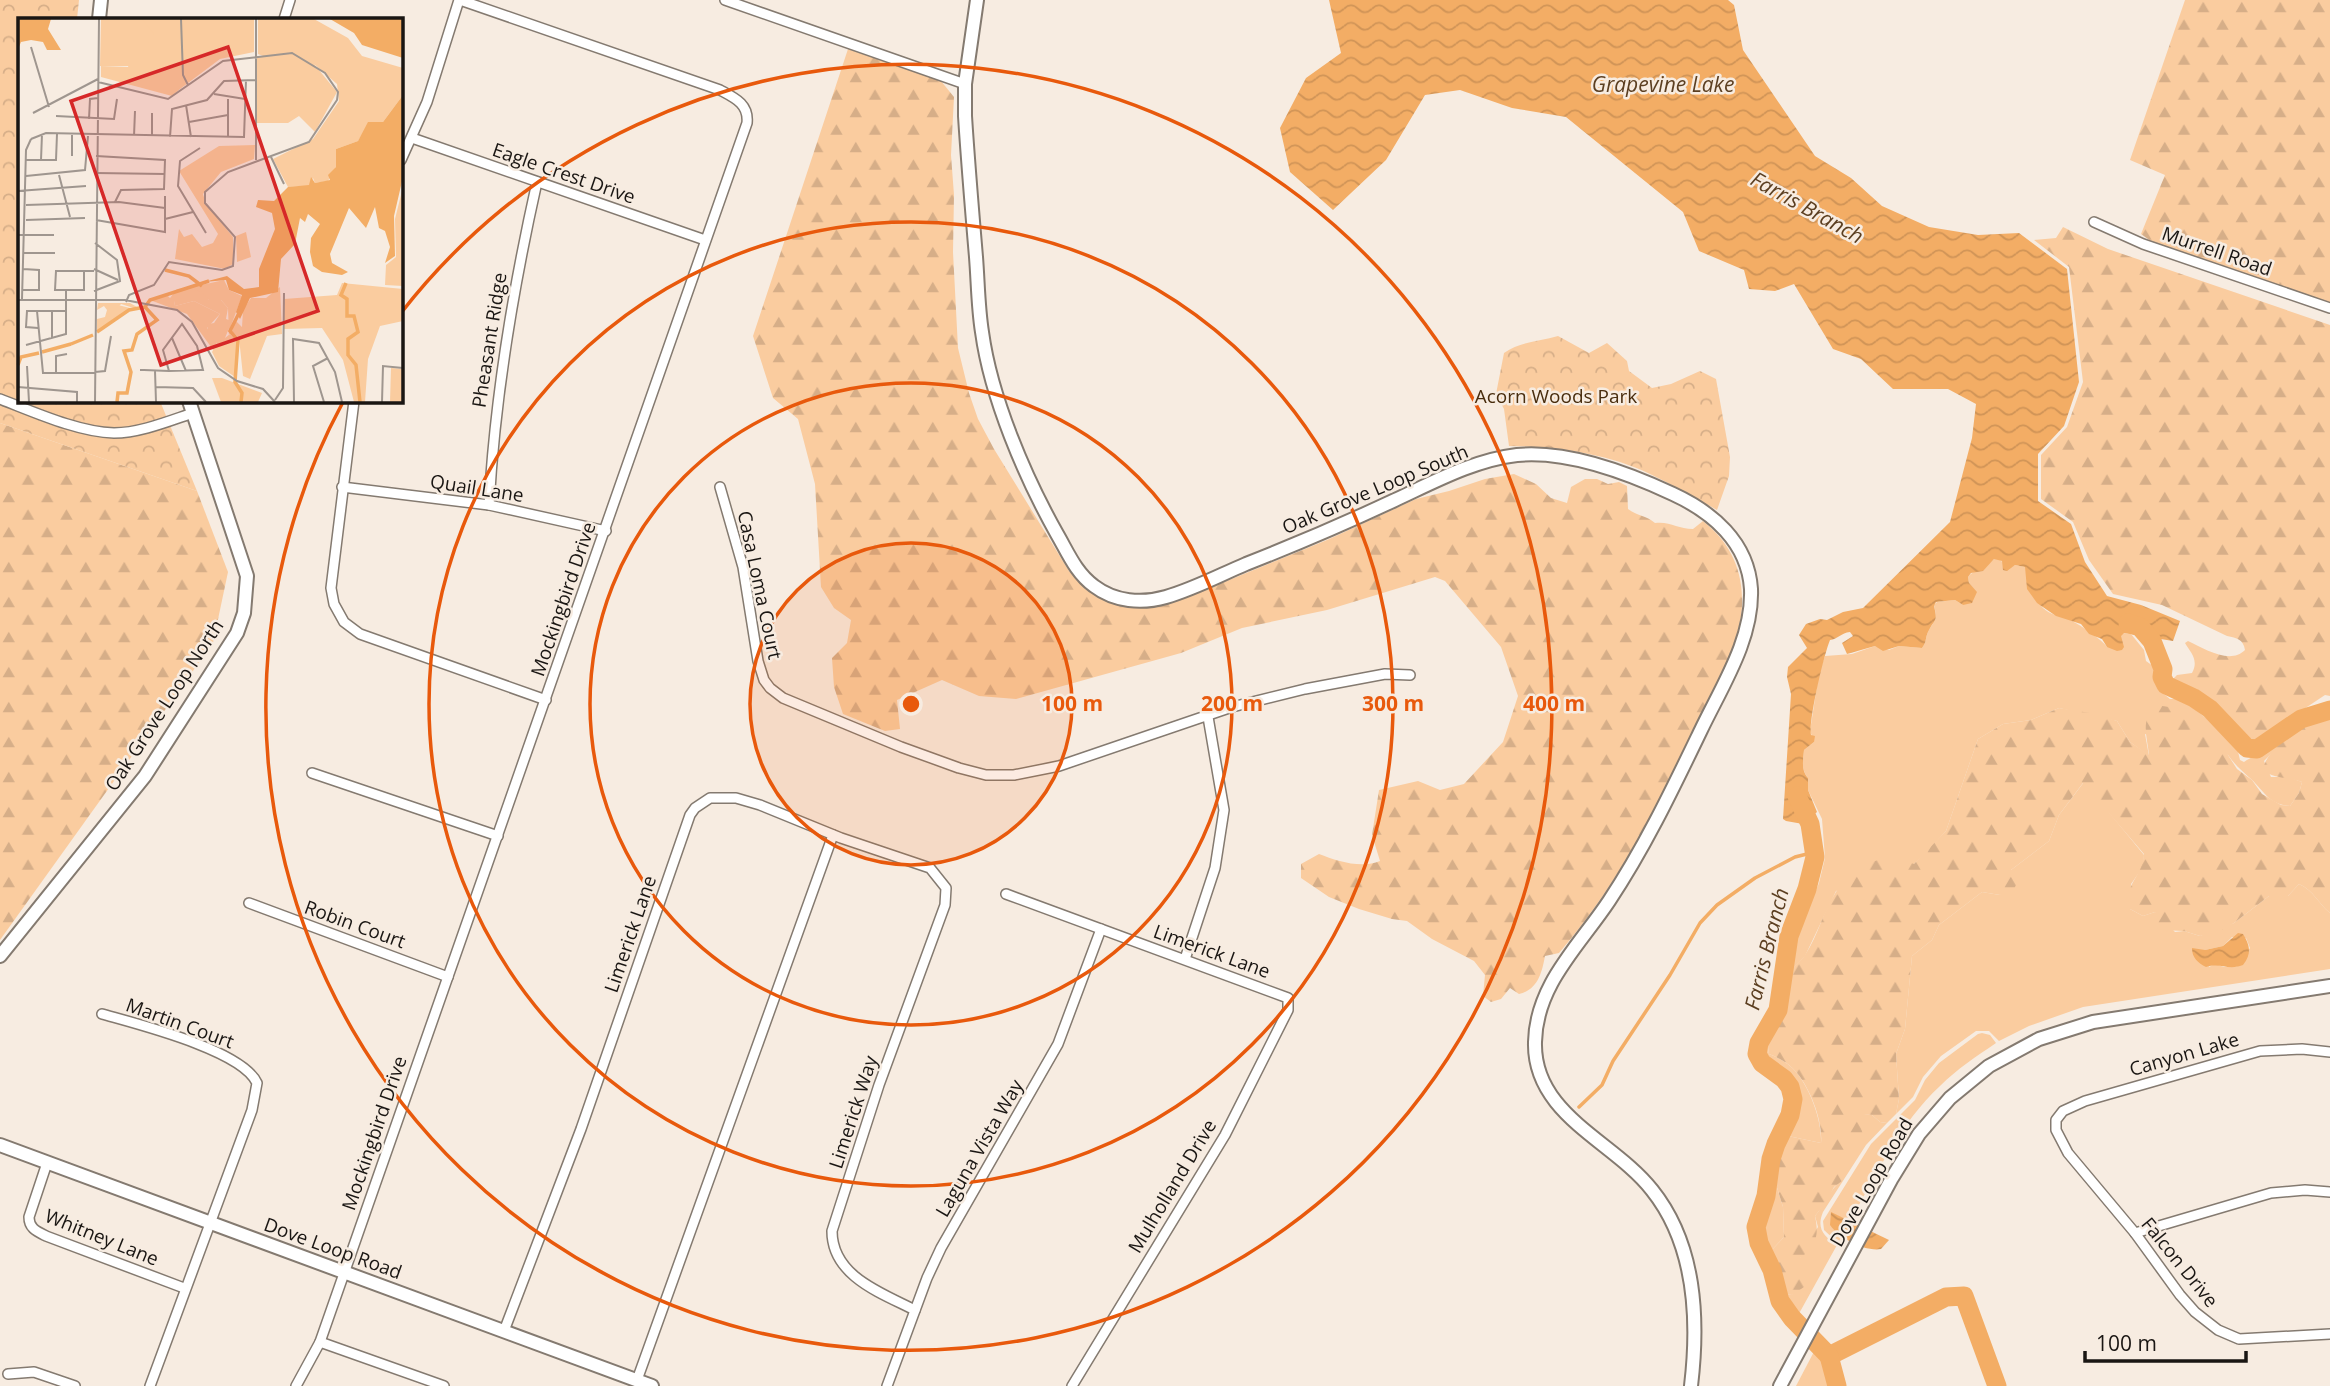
<svg xmlns="http://www.w3.org/2000/svg" width="2330" height="1386" font-family="'Open Sans',sans-serif">
<style>
.green{fill:#facc9f;fill-rule:evenodd}
.forest{fill:url(#forest-firs)}
.park{fill:url(#park-crowns)}
.water{fill:url(#water-waves)}
.lines{fill:none;stroke-linecap:round;stroke-linejoin:round}
.stream{stroke:#f3ad65;stroke-width:3.5}
.river{stroke:#f3ad65;stroke-width:19}
.minor-casing{stroke:#847a70;stroke-width:12}
.tertiary-casing{stroke:#847a70;stroke-width:16}
.secondary-casing{stroke:#847a70;stroke-width:16}
.minor{stroke:#fff;stroke-width:9}
.tertiary{stroke:#fff;stroke-width:12}
.secondary{stroke:#fff;stroke-width:12}
.ring{fill:none;stroke:#e8590c;stroke-width:3.5}
.labels{text-anchor:middle;stroke-width:5;stroke-linejoin:round;paint-order:stroke}
.street-label{font-size:19px;fill:#1a1613;stroke:#f7ece1}
.park-label{font-size:19px;fill:#492d0e;stroke:#f7ece1}
.water-label{font-size:21px;font-style:italic;fill:#5c3f21;stroke:#f7ece1}
.inset-river{fill:none;stroke:#f3ad65;stroke-width:3.5}
.inset-road{fill:none;stroke:#9f968f;stroke-width:2}
.view{fill:#d62828;fill-opacity:0.15;stroke:#d62828;stroke-width:3.5}
.inset-edge{fill:none;stroke:#1a1613;stroke-width:3.5}
.centre{fill:#e8590c;stroke:#f7ece1;stroke-width:3.5}
.ring-label{font-size:21px;text-anchor:middle;font-weight:bold;fill:#e8590c;stroke:#f7ece1;stroke-width:5;stroke-linejoin:round;paint-order:stroke}
</style>
<defs>
<pattern id="forest-firs" width="22" height="20" patternUnits="userSpaceOnUse" patternTransform="scale(1.75)"><rect width="22" height="20" fill="#facc9f"/><path d="M5 1l3.5 6h-7zM16 11l3.5 6h-7z" fill="#d6ae88"/></pattern>
<pattern id="park-crowns" width="20" height="18" patternUnits="userSpaceOnUse" patternTransform="scale(1.75)"><rect width="20" height="18" fill="#facc9f"/><path d="M2 6a3 3 0 1 1 6 0M12 15a3 3 0 1 1 6 0" fill="none" stroke="#d6ae88"/></pattern>
<pattern id="water-waves" width="16" height="10" patternUnits="userSpaceOnUse" patternTransform="scale(1.75)"><rect width="16" height="10" fill="#f3ad65"/><path d="M0 5q4-4 8 0t8 0" fill="none" stroke="#d09457"/></pattern>
</defs>
<rect width="100%" height="100%" fill="#f7ece1"/>
<g class="green">
<path d="M1994,559h5l10,9 6,-3 10,2c5,12 10,32 18,41 7,7 17,8 25,11 8,3 36,22 39,28l16,-14 8,1 13,16 2,11 7,5c0,10 7,14 6,24l11,9h8l13,7 45,37 4,17 4,2c7,-5 11,-6 20,-10 13,-6 23,-21 37,-24l-12,8 -25,25 7,16h17l14,5 -3,11 -9,13c-22,-2 -25,-14 -39,-27 -9,-8 -16,-14 -23,-24l-83,-21 4,22 -19,-14 -13,-21 -58,-13 -28,12 -28,4 -25,15 -32,92 -21,23 -11,10 -78,27 -31,65 -13,13 6,-34 21,-52 6,-25 -3,-39 -14,-29v-12c-7,-9 -5,-16 -4,-28l10,-8 -4,-11 9,-58 6,-17 27,-2 23,-8 14,4 10,-4 23,2c5,-6 3,-10 6,-16 7,-14 10,-9 6,-27l3,-3 18,-2 8,5 6,-22 -1,-6c5,-7 18,-9 26,-18z"/>
<path d="M2084,782l60,73 -1,12 -12,17 -1,25 13,7 12,-4 20,20 9,-1 16,5 34,-13 35,-27h19l11,-12c15,7 19,19 31,29v56l-247,38 -54,19 -30,15 -10,-10h-13l-35,25 -18,21 -10,20 -17,17 3,-15 -3,-45 9,-25 7,-73 20,-16 7,-15 43,-33 18,3 11,-25 38,-29 10,-26zM2232,937l14,1 4,10 -13,19h-13l-9,-3 -6,3 -4,-17 18,-4z"/>
<path d="M1982,1033l8,2 6,8c-19,13 -39,26 -56,43 -40,37 -63,88 -90,135l-19,-8 5,20 6,3 -4,7 -14,-13 -1,-9 48,-77 44,-44 10,-20 14,-17 39,-29z"/>
<path d="M1767,1040l2,14c10,4 21,10 28,19 14,18 25,48 24,70l-33,-7c25,-52 6,-48 -24,-83z"/>
<path d="M1856,1113l16,2 8,7 7,1 -21,22 -43,67c-7,17 1,24 14,33l-41,74 -15,-25 11,1 8,-25v-12l18,-31 -3,-11c10,-12 15,-27 27,-36l3,-28z"/>
<path d="M1776,1167l-1,14 8,26 1,30 -15,16c-14,-21 -5,-32 2,-53 3,-10 3,-22 5,-33z"/>
<path d="M1818,1344l11,12 8,30h-41z"/>
</g>
<g class="forest">
<path d="M2185,0h145v307l-178,-65 -11,-8 24,-59 -35,-15z"/>
<path d="M848,49l93,32 13,16 -3,58 3,40 -1,57 5,96 11,45 9,26 16,30 75,122 21,21 14,8 33,8h14l29,-8 147,-60 89,-41 33,-8 36,-12 29,-5 22,10 15,14 16,5 4,-16 14,-8h12l11,5 11,-2 8,4 1,23c9,7 18,6 27,14 15,-2 23,6 38,6l10,-8c25,20 38,44 39,77 2,39 -24,80 -40,114 -42,88 -79,167 -143,241l-14,3c-3,16 -7,34 -26,38l-9,-6 -9,11 -10,3 -8,-6 2,-21 -11,-14 -42,-22 -25,-18 -15,-2 -33,-10 -30,-12 -28,-19v-14l18,-10c18,7 42,15 61,7l-8,-26 7,-45 39,-9 22,9 24,-6 39,-42 15,-46 -17,-49 -56,-66 -10,-4 -108,33 -85,18 -61,25 -165,46 -37,-3 -37,-16 -45,20 3,29 -15,2 -42,-17 -9,-27 -2,-29 15,-15 4,-23 -17,-12 -13,-21 -6,-103 -17,-65 -25,-21 -20,-62z"/>
<path d="M2063,227l45,22 222,76v371l-5,-1 -69,46c-14,-5 -27,-27 -40,-37 -14,-11 -29,-16 -44,-24l5,-5 15,-2c7,-13 -1,-20 -7,-30l3,-2c17,8 42,24 57,9 -2,-11 -8,-12 -18,-14l-65,-31 -49,-11 -24,-34 -16,-38 -32,-23v-44l26,-28 16,-45 -14,-115 -35,-27 22,-2z"/>
<path d="M0,423l197,68 31,81 -15,71 -213,297z"/>
<path d="M2156,705l13,2 59,48 9,14 15,11 10,14 19,11 9,1 9,-13 3,-11c-14,-5 -28,-3 -39,-12 3,-23 44,-49 67,-52v195c-12,-10 -16,-22 -31,-29l-11,12h-19l-35,27 -18,10 -16,3 -16,-5 -24,-1 -5,-18 -12,4 -13,-7c-7,-26 12,-30 14,-55l-61,-71 -24,32 -10,26 -38,29 6,13 -4,8 -13,4 -18,-3 -43,33 -7,15 -20,16 -7,73 -9,25 3,45 -3,15 -9,9 -7,-1 -8,-7 -15,-1 7,24 -8,11 -11,3 3,16 -6,13 -8,6 -7,14 -12,15c4,18 2,31 -15,42v12l7,15 -15,10 -11,-1c-7,-13 -4,-26 -12,-41l15,-16 -1,-30 -8,-26 1,-14 1,-11 11,-20 33,7c2,-21 -10,-53 -24,-70 -7,-9 -18,-15 -28,-19l-2,-14c10,-9 18,-23 20,-37 1,-11 -1,-21 4,-32 3,-6 10,-10 14,-16 13,-19 18,-44 31,-63 17,-27 47,-42 78,-28l32,-33 32,-92 25,-15 28,-4 28,-12 37,6 21,7 13,21 19,13c-2,-20 -9,-34 7,-50z"/>
</g>
<g class="park">
<path d="M0,0h79l-2,19h-58v382h141l37,90 -197,-68z"/>
<path d="M1558,336l31,17 18,-10 20,18 2,10 23,17 19,-4 29,-13 16,8 14,78 -1,19 -12,34c-22,-12 -44,-25 -67,-36 -43,-21 -94,-27 -141,-28l-5,-37 -8,-15 8,-41c16,-12 35,-11 54,-17z"/>
</g>
<g class="water">
<path d="M1329,0h399l6,5 9,45 72,106 36,22 31,28 47,21 49,8 41,-2 48,36 12,113 -15,44 -26,28v47l33,23 14,38 22,34 34,9 39,16 -7,20 -49,-8 -3,3 3,11 -2,3 -5,1 -10,-4 -5,-8 -13,-5 -8,-10 -25,-8 -19,-13 -10,-14 -2,-22 -10,-2 -8,6 -4,-1 -1,-9 -8,-2 -11,12 -12,2 -3,4 1,6 8,9 -5,11 -9,2 -8,-5 -19,2 -2,4c4,17 1,12 -6,26 -3,6 -1,10 -6,16l-23,-2 -16,5 -8,-5 -28,8 -5,-11 11,-7 -3,-4c-9,1 -12,7 -20,8 -6,14 -22,82 -19,95l4,1 -1,6 -10,8c-1,11 -3,20 4,28v12l9,22 -14,12 -17,-3 -3,-2 8,-125 -4,-17 1,-10 19,-19 -8,-13 7,-11 14,-5 7,1 16,-8 20,-4 87,-86 22,-84 4,-34 -28,-15h-55l-32,-30 -28,-10 -39,-65 -19,7 -26,-2 -5,-19 -45,-19 -16,-39 -117,-95 -54,-9 -52,-18 -35,5 -39,65 -53,50 -43,-38 -10,-44 26,-50 35,-25z"/>
<path d="M2238,933l5,1c7,11 9,20 0,31 -16,6 -22,-3 -37,2 -8,-4 -14,-9 -14,-19l13,2 18,-4z"/>
<path d="M1831,1212l58,28 -8,9c-16,3 -42,-11 -51,-24z"/>
</g>
<g class="lines">
<path class="stream" d="M1579,1107l23,-22 11,-24 57,-86 30,-52 17,-18 38,-27 40,-21 20,-5"/>
<g class="river">
<path d="M2128,623l12,4 12,14 11,28 -1,8 4,8 28,13 16,11 37,39 10,1 44,-30 29,-9"/>
<path d="M1797,796l13,28 5,33 -8,32 -18,47 -11,74 -19,33 -2,11 5,9 22,16 6,8 3,12 -3,16 -14,29 -5,15 -5,37 -10,31 3,16 13,27 8,31 12,17 37,38 117,-59 18,-1 33,90"/>
<path d="M1829,1356l8,30"/>
</g>
<defs>
<g id="minor">
<path d="M725,0l240,84"/>
<path d="M284,19l6,-19"/>
<path d="M412,138l293,102"/>
<path d="M401,160l26,-58 32,-102"/>
<path d="M2094,222l49,22 187,64"/>
<path d="M0,399c34,13 78,33 114,34 26,0 55,-12 79,-20"/>
<path d="M354,401l-23,187 3,16 10,18 16,12 186,66"/>
<path d="M342,487l147,18 117,26"/>
<path d="M720,487l23,80 15,94 6,19 6,8 13,10 118,49 58,21 27,7h28l45,-9 173,-59 73,-18 80,-15 25,1"/>
<path d="M489,505c6,-109 24,-216 48,-323"/>
<path d="M312,773l186,63"/>
<path d="M1006,894l282,104v12l-63,125 -153,251"/>
<path d="M249,903l199,74"/>
<path d="M1185,959l30,-91 9,-58 -16,-93"/>
<path d="M102,1014c35,10 140,36 155,69l-5,27 -102,276"/>
<path d="M2330,1052l-28,-3 -42,2 -175,50 -22,10 -7,9v10l12,23 67,80 45,62 15,17 23,18 21,9 91,-5"/>
<path d="M47,1163l-18,54c0,11 7,14 17,19l138,52"/>
<path d="M2135,1233l136,-40 34,-3 25,2"/>
<path d="M504,1331l77,-202 109,-314 5,-7 15,-10h26l24,7 81,33 89,30 16,20 -1,17 -66,180 -47,146c0,45 49,62 83,79"/>
<path d="M320,1342l124,44"/>
<path d="M8,1374l26,-2 41,14"/>
<path d="M637,1380l196,-545"/>
<path d="M296,1386l24,-44 427,-1219c2,-19 -12,-25 -27,-33l-260,-90"/>
<path d="M887,1386l40,-108 14,-30 117,-204 43,-115"/>
</g>
<g id="tertiary">
<path d="M977,0l-12,84v32c3,47 7,94 11,141 2,25 2,50 6,75 9,66 43,145 75,202 11,19 19,39 37,52 21,16 48,18 72,11 28,-8 54,-22 80,-33 51,-20 100,-41 149,-64 39,-18 79,-40 122,-45 50,-5 111,18 156,39 39,18 75,48 78,95 2,50 -29,97 -50,141 -28,58 -56,117 -92,171 -30,45 -73,84 -74,141 -2,73 79,99 117,148 44,55 47,129 39,196"/>
<path d="M99,19l2,-19"/>
<path d="M0,956l145,-180 92,-143 7,-20 3,-37 -58,-175"/>
<path d="M0,1145l652,241"/>
</g>
<path id="secondary" d="M1780,1386l112,-208 27,-44 31,-36 39,-32 50,-27 54,-17 237,-36"/>
</defs>
<use href="#minor" class="minor-casing"/>
<use href="#tertiary" class="tertiary-casing"/>
<use href="#secondary" class="secondary-casing"/>
<use href="#minor" class="minor"/>
<use href="#tertiary" class="tertiary"/>
<use href="#secondary" class="secondary"/>
</g>
<circle cx="911" cy="704" r="161" fill="#e8590c" fill-opacity=".12"/>
<g class="ring">
<circle cx="911" cy="704" r="161"/>
<circle cx="911" cy="704" r="321"/>
<circle cx="911" cy="704" r="482"/>
<path d="M401 313A643 643 0 1 1 343 402"/>
</g>
<g class="labels">
<g class="street-label">
<text transform="translate(564 173) rotate(19)" y="7">Eagle Crest Drive</text>
<text transform="translate(2217 251) rotate(19)" y="7">Murrell Road</text>
<text transform="translate(489 340) rotate(-81)" y="7">Pheasant Ridge</text>
<text transform="translate(477 488) rotate(9)" y="7">Quail Lane</text>
<text transform="translate(1375 489) rotate(-23)" y="7">Oak Grove Loop South</text>
<text transform="translate(760 585) rotate(78)" y="7">Casa Loma Court</text>
<text transform="translate(563 599) rotate(-71)" y="7">Mockingbird Drive</text>
<text transform="translate(164 705) rotate(-57)" y="7">Oak Grove Loop North</text>
<text transform="translate(355 924) rotate(20)" y="7">Robin Court</text>
<text transform="translate(630 934) rotate(-71)" y="7">Limerick Lane</text>
<text transform="translate(1212 951) rotate(20)" y="7">Limerick Lane</text>
<text transform="translate(180 1023) rotate(20)" y="7">Martin Court</text>
<text transform="translate(2184 1054) rotate(-16)" y="7">Canyon Lake</text>
<text transform="translate(853 1112) rotate(-72)" y="7">Limerick Way</text>
<text transform="translate(374 1133) rotate(-71)" y="7">Mockingbird Drive</text>
<text transform="translate(979 1148) rotate(-60)" y="7">Laguna Vista Way</text>
<text transform="translate(1871 1182) rotate(-60)" y="7">Dove Loop Road</text>
<text transform="translate(1172 1186) rotate(-59)" y="7">Mulholland Drive</text>
<text transform="translate(102 1237) rotate(22)" y="7">Whitney Lane</text>
<text transform="translate(333 1248) rotate(20)" y="7">Dove Loop Road</text>
<text transform="translate(2180 1262) rotate(51)" y="7">Falcon Drive</text>
</g>
<g class="park-label">
<text x="1556" y="403">Acorn Woods Park</text>
</g>
<g class="water-label">
<text x="1663" y="92">Grapevine Lake</text>
<text transform="translate(1807 208) rotate(29)" y="7">Farris Branch</text>
<text transform="translate(1767 949) rotate(-76)" y="7">Farris Branch</text>
</g>
</g>
<g transform="translate(18 18)">
<rect width="385" height="385" fill="#f7ece1"/>
<path d="M206,262l5,10 13,6 -13,35 6,5 -6,-2v5l-1,-31 -7,-8h-12l-21,-12zM132,282l24,1 1,5 19,-5 26,13 -13,14 10,14 -3,9 -27,-37zM80,285h32l7,4 9,-1 -6,4 -19,-6 -24,28v-13l8,-2 2,-7 -3,-4 -7,4z" fill="#facc9f"/>
<path d="M124,1h38v70l-8,7 -71,-19v-11l27,1zM237,127l-1,14 -33,13 -18,22 3,10 27,33v27l-8,5 -50,-10 4,-30 5,8 8,-3 10,13 11,-4 5,-9 -39,-63 40,-25zM385,169v99l-18,-1 1,-20 10,-8 -1,-38zM324,265l61,6v32l-23,5 -12,33 -3,43h-11l-11,-42 -21,-32 -39,1 1,-30 53,-4zM262,269l2,47 -15,2 -17,43 -7,-3 -4,-38 -7,-7 3,-11 7,7 1,-17 8,-12h15zM170,270l14,4 7,8h12l7,8 -2,11 6,2 -7,17 5,-4 8,7 -3,36 -16,-11 -7,-14 5,-9 -10,-10 1,-9 6,-1 6,-9 -26,-13 -19,5 -1,-5h-23l15,-7 4,4 7,-9zM100,287l20,5h-9l-32,22zM194,360h10l40,15 -4,9h-37z" fill="#facc9f"/>
<path d="M373,350l12,1v33h-13z" fill="#facc9f"/>
<path d="M83,1h41l12,15 -20,32h-34zM162,1h74v33l-34,7 -40,30zM240,1h56l34,19 14,18 41,12v27l-20,27 -15,3 -10,16 -22,8v18l-8,14 -13,2 -2,-5 -4,8 -21,1 -15,-28 40,-20 26,-38 -2,-17 -23,-20 23,28 -22,40 -16,-16 -11,7h-31v-67h6l-5,-2zM228,214l5,25 -14,5 -1,-26z" fill="#facc9f"/>
<path d="M0,1h33l-3,10 13,21h-14l-4,-8 -12,-2 -10,2 -3,7zM312,1h73v39l-41,-13 -8,-12zM385,77v82l-9,39 1,40 -10,7 5,-16 -5,-16 -6,-3 -4,-21 -9,21 -17,-20 -19,46 2,9 16,9 -6,3 -20,-3 -9,-6 -3,-14 1,-14 9,-14 -12,-10 -3,8 -5,-4 -5,26 -14,15 -3,33 -28,6 -10,21 -4,-7 6,-17 -13,-5 -3,-10 -22,2 23,-6 17,13 15,-2v-18l16,-40 -3,-16 -16,-6 2,-7 16,1 14,-14 21,-2 2,-8 4,6 15,-3 -2,-5 8,-8v-18l22,-8 10,-19h15z" fill="#f3ad65"/>
<path class="inset-river" d="M147,252l24,6 13,10M328,265l-5,12 6,4v17h7l4,16 -10,7v16l8,10 4,37M222,293l-10,20 8,9 -3,42 7,11 -1,9M79,314l32,-22 16,-3M53,326l22,-9M24,334l29,-8M0,347l3,-8 18,-4M99,384l1,-9h9l4,-21 -7,-21 8,-1 5,-16 20,-14 -12,-13 5,-7 59,-19"/>
<path class="inset-road" d="M163,1l2,56 5,10M238,1v141M13,29l18,60M80,64l70,17 55,-38 69,-8 33,20 13,19 -1,8 -28,42 -81,30 -23,20v11l30,34 -2,29 -11,4 -53,-8 -15,23 -25,10 -3,7M196,76l31,5M168,87l5,32M15,95l65,-34M134,95v23M38,98l58,3 3,-20M71,101l1,-20 8,-1M171,104l39,-7M116,118l1,-25M210,118v-37M152,119l2,-28 35,-9 17,-19 32,-1M13,121l15,-6 198,4 2,-57M182,130l-20,13 -2,25 28,47M54,138v-22M78,138l69,4 -1,29 -43,1 -6,12M253,139l13,27M8,142h30l1,-26M23,142l1,-26M78,155l69,1M41,157l11,42M8,158l59,-6 3,-34M0,173l68,-5M8,187l93,-3 46,6M147,201l28,-7M8,202l59,-2M78,202l69,12v-36M0,217h36M5,235h32M76,251l24,11M66,253v19h-29l1,-19h38M4,272h17v-20l-16,-1M76,273l26,-10 -3,-21 -22,-17M4,281l4,-149 5,-11M0,282h107l52,10 15,12 26,46 19,13 26,8 12,13M19,293l6,62h52M34,294v26M20,310l-12,-1 1,-16h39M154,320l14,33M8,327l40,-11v-43M9,348l2,36M122,352h4l25,1 32,-1h2l-6,-24 -15,-22 -19,26 6,21M137,353l1,31M38,354v-16l11,-2M77,354l10,-1 6,-35M0,369l59,5v10M138,369l37,1 13,14M257,382l8,-12 1,-95M77,384l4,-383M276,384l-1,-63 26,4 16,29 7,30M306,384l-11,-36 15,-8M364,384l1,-36 20,2"/>
<path class="view" d="M210,29l90,264 -157,54 -90,-264z"/>
<rect width="385" height="385" class="inset-edge"/>
</g>
<circle cx="911" cy="704" r="10" class="centre"/>
<g class="ring-label">
<text x="1072" y="711">100 m</text>
<text x="1232" y="711">200 m</text>
<text x="1393" y="711">300 m</text>
<text x="1554" y="711">400 m</text>
</g>
<path d="M2085 1351v10h161v-10" fill="none" stroke="#1a1613" stroke-width="3.5"/>
<text x="2096" y="1351" font-size="21" fill="#1a1613" stroke="#f7ece1" stroke-width="5" paint-order="stroke">100 m</text>
</svg>
